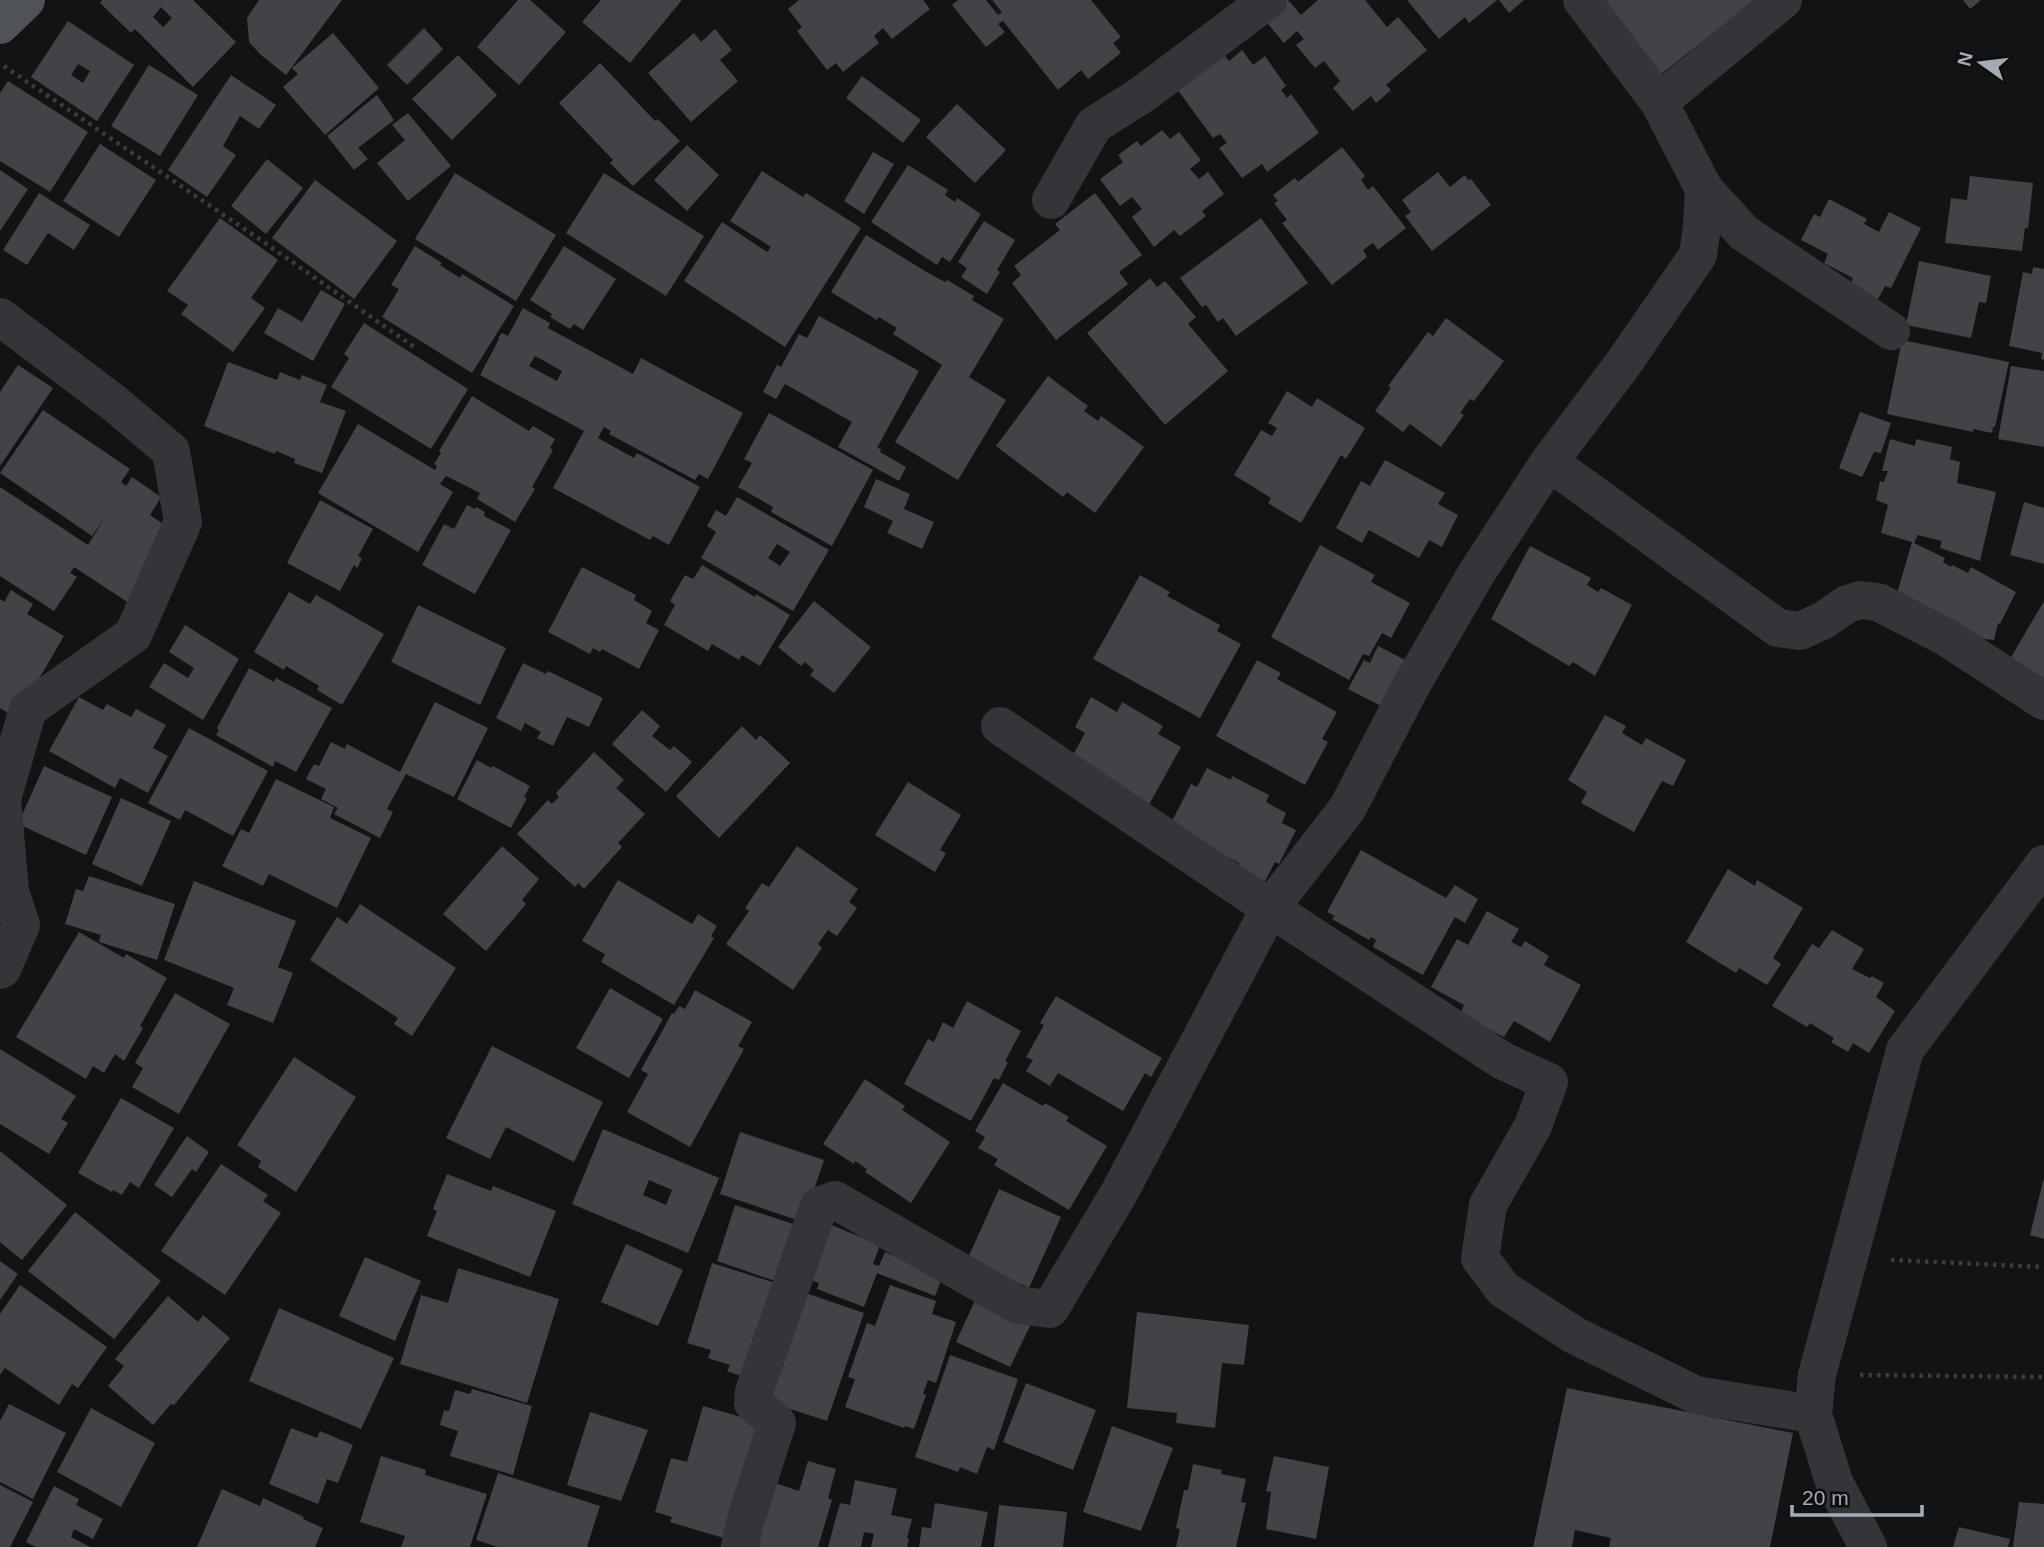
<svg xmlns="http://www.w3.org/2000/svg" width="2044" height="1547" font-family="Helvetica,sans-serif">
<style>
.building{fill:#414347;fill-rule:evenodd}
.lines{fill:none;stroke-linecap:round;stroke-linejoin:round}
.path{stroke:#393d40;stroke-width:4.5;stroke-dasharray:3.5 5;stroke-linecap:butt}
.minor{stroke:#333539;stroke-width:38}
.major{stroke:#4f5358;stroke-width:38}
</style>
<rect width="100%" height="100%" fill="#121314"/>
<g class="building">
<path d="M102,0h91l43,42 -43,45 -58,-58 -4,4 -31,-30zM161,7l11,11 -9,9 -10,-10z"/>
<path d="M259,0h83l-56,75 -25,-20 -12,-13 -2,-24z"/>
<path d="M518,0h12l36,32 -47,53 -42,-38z"/>
<path d="M601,0h81l-52,63 -48,-41z"/>
<path d="M799,0h124l7,9 -38,30 -9,-11 -9,8 5,7 -36,29 -7,-9 -9,7 -30,-39 5,-4 -14,-18z"/>
<path d="M958,0h28l12,15 4,-3 -10,-12h99l30,37 -8,6 8,10 -33,26 -7,-9 -23,20 -55,-69 -5,3 7,8 -19,15 -34,-42z"/>
<path d="M1283,0h5l13,15 17,-15h47l22,27 11,-10 29,33 -41,35 5,5 -15,13 -5,-7 -18,15 -20,-23 7,-7 -16,-20 -9,7 -19,-23 8,-6 -7,-8 -13,12 -22,-26z"/>
<path d="M1407,0h90l-28,23 -4,-6 -26,22z"/>
<path d="M1499,0h25l-15,13z"/>
<path d="M1599,0h156l-105,83z"/>
<path d="M1963,0h18l-11,9z"/>
<path d="M68,21l66,44 -37,56 -66,-44zM78,64l12,7 -7,12 -12,-8z"/>
<path d="M424,28l19,21 -36,36 -20,-20z"/>
<path d="M715,29l17,21 -12,10 18,21 -47,41 -43,-49 46,-40 7,9z"/>
<path d="M333,33l46,55 -54,47 -42,-48 15,-13 -6,-6z"/>
<path d="M1242,50l11,15 12,-9 21,30 -5,4 6,8 4,-4 28,39 -52,39 -5,-8 -20,14 -23,-30 8,-5 -7,-9 -7,4 -39,-53 47,-34 8,10z"/>
<path d="M458,55l39,40 -45,45 -40,-41z"/>
<path d="M600,63l55,58 3,-2 22,22 -47,45 -23,-23 3,-3 -54,-57z"/>
<path d="M149,65l49,30 -38,61 -49,-30z"/>
<path d="M231,75l45,30 -17,24 -19,-13 -17,30 13,9 -29,42 -39,-27z"/>
<path d="M862,76l59,44 -18,23 -57,-45z"/>
<path d="M8,81l80,51 -38,60 -50,-31v-68z"/>
<path d="M377,95l17,25 -36,28 10,11 -14,11 -27,-34z"/>
<path d="M957,104l49,46 -31,33 -49,-46z"/>
<path d="M408,113l43,53 -43,35 -31,-38 28,-23 -13,-15z"/>
<path d="M1162,130l8,9 9,-7 22,28 -11,9 9,10 9,-7 16,22 -22,17 4,5 -26,20 -6,-6 -20,17 -22,-30 10,-8 -10,-12 -12,9 -20,-27 23,-17 -5,-7 19,-14 4,5z"/>
<path d="M100,144l56,36 -37,57 -56,-36z"/>
<path d="M687,145l32,30 -32,36 -33,-31z"/>
<path d="M1342,147l23,29 -4,4 7,10 5,-4 33,42 -28,22 -5,-7 -10,7 4,7 -35,28 -50,-62 5,-3 -13,-17 4,-2 -5,-6 22,-17 3,4z"/>
<path d="M873,152l21,12 -30,50 -20,-13z"/>
<path d="M267,159l36,29 -37,46 -35,-28z"/>
<path d="M908,165l40,25 -3,5 10,7 2,-4 24,16 -31,48 -8,-5 -5,8 -66,-43z"/>
<path d="M0,170l28,19 -28,42z"/>
<path d="M762,171l41,26 3,-4 55,35 -76,119 -101,-66 38,-59 45,30 4,-5 -41,-26z"/>
<path d="M1438,172l12,15 15,-12 3,5 3,-1 20,26 -59,46 -27,-35 6,-4 -9,-12z"/>
<path d="M455,173l101,62 -40,66 -101,-62z"/>
<path d="M604,173l100,63 -38,60 -100,-63z"/>
<path d="M1970,176l63,7 -5,45h-3l-3,23 -77,-8 6,-45 16,2z"/>
<path d="M315,180l82,61 -43,58 -82,-61z"/>
<path d="M39,193l51,32 -16,25 -26,-17 -21,32 -24,-15z"/>
<path d="M1095,193l47,62 -23,17 9,12 -72,56 -44,-57 9,-8 -7,-9 46,-36 -5,-6z"/>
<path d="M1829,199l38,20 -3,5 15,8 10,-20 32,16 -30,60 -6,-2 -9,17 -28,-14 5,-11 -29,-15 4,-9 -27,-14 13,-26 6,3z"/>
<path d="M220,218l58,42 -27,38 14,10 -32,44 -52,-38 7,-9 -21,-14z"/>
<path d="M1261,218l47,65 -72,53 -13,-18 -5,4 -12,-17 -4,2 -22,-29z"/>
<path d="M984,221l31,19 -18,30 3,2 -13,22 -26,-17 6,-9 -9,-6z"/>
<path d="M866,235l64,39 15,8 2,-2 27,16 -2,4 32,19 -35,58 37,23 -48,80 -63,-38 47,-77 -49,-31 4,-6 -18,-11 -2,3 -46,-28z"/>
<path d="M415,246l27,17 -2,2 20,13 2,-4 52,32 -42,67 -90,-56 17,-28 -8,-4z"/>
<path d="M564,246l52,33 -33,51 -9,-6 -4,5 -20,-12 2,-3 -22,-14z"/>
<path d="M1919,261l72,15 -5,27 -7,-1 -8,36 -65,-13z"/>
<path d="M2033,267l11,2v91l-3,-1 1,-6 -33,-7 14,-74 9,2z"/>
<path d="M1150,278l7,9 8,-6 31,36 -8,7 40,47 -63,54 -78,-92z"/>
<path d="M321,290l24,14 -32,57 -49,-28 14,-25 24,14z"/>
<path d="M523,308l27,15 -2,5 85,46 8,-16 102,55 -35,66 -9,-5 -4,6 -86,-46 2,-3 -7,-4 -6,11 36,20 3,-5 63,34 -31,58 -16,-9 -3,4 -97,-52 31,-57 -104,-56 19,-36 -1,-1 4,-5 6,3zM535,356l27,15 -5,10 -28,-15z"/>
<path d="M819,316l100,55 -42,77 4,1 -1,3 26,15 -7,14 -61,-34 14,-25 -67,-38 -9,15 -13,-7 14,-27 4,2 18,-33 8,4z"/>
<path d="M1446,318l58,43 -30,40 -4,-2 -10,14 4,2 -23,32 -31,-23 -7,8 -28,-21 16,-23 -3,-2 40,-54 5,4z"/>
<path d="M364,323l104,66 -37,60 -100,-62 18,-29 -5,-4z"/>
<path d="M1902,340l107,22 -14,65h-2l-1,6 -19,-4v3l-86,-18z"/>
<path d="M228,362l49,18 3,-8 20,8 2,-5 25,10 -7,17 26,9 -24,62 -28,-10 1,-4 -19,-8 -1,3 -71,-28z"/>
<path d="M18,365l35,23 -53,78v-74z"/>
<path d="M2011,366l33,5v76l-46,-8z"/>
<path d="M1048,376l40,30 -4,5 14,10 3,-5 43,31 -49,66 -28,-21 -4,5 -67,-51z"/>
<path d="M1287,391l25,16 5,-9 48,30 -19,31 -5,-4 -40,68 -33,-20 3,-5 -37,-23 27,-45 11,6 5,-8 -9,-5z"/>
<path d="M472,396l57,35 4,-5 22,13 -5,9 3,2 -21,37 3,2 -20,33 -38,-23 3,-6 -34,-17 -6,8 13,8 -35,60 -100,-59 40,-69 77,46 2,-4 -3,-2 7,-11 -2,-2z"/>
<path d="M43,410l87,59 -9,13 5,4 6,-9 29,20 -11,18 16,11 -37,77 -55,-36 -4,6 7,4 -23,34 -54,-35v-89l88,58 16,-26 -12,17 -92,-63z"/>
<path d="M1860,412l31,11 -10,30 -7,-1 -12,25 -23,-9z"/>
<path d="M769,413l104,57 -41,76 -61,-34 2,-5 -35,-20 14,-24 -8,-4z"/>
<path d="M1890,439l25,7 1,-7 36,8 -2,12 10,3 -3,21 39,9 -16,69 -40,-13 2,-7 -24,-6 -4,8 31,15 -2,4 8,5 1,-2 16,8 3,-6 45,25 -16,32 -2,-1 -4,17 -17,-2 -81,-41 16,-55 -31,-9 7,-28 -12,-5 4,-19 4,1 4,-11h-6z"/>
<path d="M1385,460l60,33 -7,11 20,11 -16,32 -13,-7 -10,18 -50,-28 -7,13 -26,-15 25,-47 9,5z"/>
<path d="M876,479l34,15 -6,15 30,13 -12,27 -35,-16 6,-12 -29,-14z"/>
<path d="M737,497l92,53 -36,61 -92,-53 15,-26 -9,-6 9,-16 10,6zM777,544l13,8 -10,14 -12,-8z"/>
<path d="M320,500l53,29 -15,27 4,3 -5,9 -3,-3 -14,26 -53,-28z"/>
<path d="M2024,502l20,6v56l-34,-9z"/>
<path d="M467,505l8,4 1,-2 9,5 -1,4 27,14 -36,64 -53,-29 22,-41 10,5z"/>
<path d="M1320,545l55,30 -4,7 39,21 -19,35 -9,-5 -13,23 -6,-2 -14,26 -78,-43z"/>
<path d="M1530,546l61,32 -4,7 11,7 3,-4 31,17 -37,71 -22,-14 -4,4 -78,-47z"/>
<path d="M702,565l53,32 1,-3 34,21 -30,51 -18,-11 -3,5 -27,-16 -4,7 -44,-26 11,-20 -5,-4 15,-26 8,4z"/>
<path d="M582,567l54,28 -2,5 18,11 -6,12 13,7 -20,39 -37,-20 -2,3 -7,-4 -3,6 -42,-22z"/>
<path d="M1140,575l30,17 -3,4 53,29 -3,6 24,13 -41,74 -107,-59z"/>
<path d="M11,590l22,14 -6,10 37,22 -48,82 -16,-10v-109l4,3z"/>
<path d="M289,592l21,12 6,-9 68,39 -42,71 -25,-15 2,-4 -33,-20 -2,4 -30,-18z"/>
<path d="M814,601l57,46 -37,46 -24,-18 4,-5 -9,-8 -4,4 -23,-19z"/>
<path d="M2044,601v80l-34,-22z"/>
<path d="M418,605l88,43 -26,57 -89,-43z"/>
<path d="M185,625l54,34 -36,61 -54,-33 15,-24 24,15 6,-10 -25,-16z"/>
<path d="M1378,646l33,17 -24,46 -39,-20 16,-29 6,3z"/>
<path d="M1257,660l24,13 -4,6 60,33 -15,27 6,3 -23,43 -89,-49z"/>
<path d="M523,663l23,11 2,-3 55,27 -14,29 -22,-10 -14,29 -16,-8 4,-6 -16,-9 -4,8 -25,-13z"/>
<path d="M249,668l25,14 2,-4 56,30 -36,64 -21,-11 -2,6 -57,-32 3,-5 -2,-2z"/>
<path d="M79,697l24,13 4,-6 24,13 5,-8 30,16 -13,23 15,8 -20,37 -28,-15 -5,10 -66,-37z"/>
<path d="M1091,697l26,15 5,-10 41,24 -5,8 23,13 -35,63 -79,-44 18,-33 -10,-6z"/>
<path d="M435,702l53,26 -34,69 -48,-23 -19,35 6,3 -13,26 -46,-24 4,-6 -17,-9 5,-10 -20,-10 8,-15 5,2 12,-24 14,7 2,-5 53,28z"/>
<path d="M642,710l18,16 -8,10 18,14 4,-4 18,16 -26,30 -54,-48z"/>
<path d="M1605,715l21,11 -4,7 20,12 4,-7 40,22 -13,26 -11,-5 -28,51 -53,-29 6,-11 -19,-12z"/>
<path d="M742,726l14,14 4,-5 30,28 -71,75 -43,-42z"/>
<path d="M189,728l79,43 -35,65 -48,-26 -5,10 -32,-17z"/>
<path d="M594,752l30,28 -8,8 29,26 -27,29 4,4 -38,42 -6,-6 -3,4 -58,-53 31,-34 4,4 7,-7 -3,-4z"/>
<path d="M477,760l14,8 2,-2 37,20 -6,11 3,1 -16,30 -54,-29z"/>
<path d="M44,766l68,31 -26,58 -68,-31z"/>
<path d="M1207,768l24,12 1,-4 37,19 -3,7 20,11 -4,10 14,7 -17,34 -4,-2 -13,25 -28,-14 5,-10 -69,-38 21,-41 6,3z"/>
<path d="M276,779l58,28 -4,11 41,20 -34,70 -68,-34 -6,12 -41,-20 19,-37 8,4z"/>
<path d="M908,782l53,33 -21,35 6,3 -11,19 -60,-37z"/>
<path d="M121,798l50,23 -29,65 -50,-22z"/>
<path d="M502,846l37,33 -17,21 4,4 -40,47 -43,-37z"/>
<path d="M797,846l61,43 -9,13 8,6 -20,28 -9,-6 -10,14 4,4 -29,42 -67,-46 23,-33 -4,-3 17,-25 7,4z"/>
<path d="M1361,850l85,48 9,-13 23,14 -13,24 -10,-6 -32,58 -50,-28 3,-7 -5,-3 -2,3 -37,-21 3,-3 -8,-4z"/>
<path d="M1728,869l27,17 2,-6 46,28 -30,50 8,6 -14,21 -28,-17 -3,5 -50,-31z"/>
<path d="M89,876l86,28 -18,56 -58,-18 2,-7 -36,-11 11,-35 7,2z"/>
<path d="M618,880l74,44 6,-10 19,12 -6,10 3,2 -40,67 -73,-43 4,-8 -23,-13z"/>
<path d="M194,881l102,40 -18,46 15,6 -20,50 -46,-18 7,-17 -70,-28z"/>
<path d="M360,904l96,64 -44,68 -18,-12 4,-6 -88,-58 27,-43 10,7z"/>
<path d="M1487,911l32,18 -8,13 10,5 4,-6 24,15 -5,9 37,20 -31,57 -36,-21 -10,16 -44,-23 4,-9 -33,-18 26,-48 11,6z"/>
<path d="M1832,930l32,19 -12,20 18,9 2,-2 12,7 -8,14 19,14 -26,42 -16,-10 -5,9 -17,-10 3,-4 -24,-15 -3,4 -35,-21 40,-62 7,4z"/>
<path d="M79,932l45,26 2,-4 41,24 -27,48 3,2 -19,33 -9,-7 -11,19 -11,-7 -7,13 -70,-42z"/>
<path d="M610,988l53,31 -34,59 -53,-30z"/>
<path d="M695,990l57,32 -14,24 6,3 -54,98 -63,-35 21,-38 -7,-4 31,-57 2,1 5,-8 6,3z"/>
<path d="M175,993l55,31 -51,90 -47,-27 11,-19 -8,-5z"/>
<path d="M1056,996l106,62 -11,19 -6,-4 -22,38 -65,-38 -8,13 -24,-15 7,-11 -7,-3 18,-32 -4,-2z"/>
<path d="M967,1001l54,30 -16,30 3,1 -9,18 -5,-2 -23,43 -67,-37 24,-45 6,3 9,-20 10,6z"/>
<path d="M492,1046l111,56 -29,60 -68,-35 -16,32 -44,-21z"/>
<path d="M0,1049l76,47 -15,23 7,4 -19,31 -49,-30z"/>
<path d="M294,1057l62,40 -60,95 -38,-25 3,-6 -24,-16z"/>
<path d="M865,1079l40,27 -3,4 48,32 -39,61 -46,-31 2,-3 -12,-8 -1,3 -31,-20z"/>
<path d="M1003,1083l40,23 2,-3 24,14 -3,4 41,25 -38,64 -75,-45 4,-6 -20,-11 7,-11 -10,-6z"/>
<path d="M121,1098l53,30 -35,60 -9,-6 -8,13 -9,-5 -1,2 -34,-19z"/>
<path d="M603,1129l116,49 -31,75 -116,-49zM649,1180l23,10 -6,15 -23,-10z"/>
<path d="M740,1132l84,28 -21,62 -83,-28z"/>
<path d="M187,1136l22,16 -13,20 -4,-3 -20,28 -18,-12z"/>
<path d="M0,1151l67,54 -45,55 -22,-18z"/>
<path d="M221,1164l47,31 -5,6 18,12 -56,82 -64,-44z"/>
<path d="M447,1174l44,17 2,-5 63,25 -26,66 -103,-41 10,-25 -4,-2z"/>
<path d="M2043,1181h1v58l-14,-4z"/>
<path d="M999,1189l62,28 -32,71 -62,-28z"/>
<path d="M735,1205l68,22 -19,57 -67,-23z"/>
<path d="M75,1212l86,69 -47,58 -86,-68z"/>
<path d="M819,1220l61,25 -7,19 6,2 6,-14 58,24 -8,20 -58,-23 -13,34 -47,-18 2,-6 -19,-7z"/>
<path d="M626,1244l57,26 -25,56 -57,-24z"/>
<path d="M365,1257l56,24 -26,60 -56,-25z"/>
<path d="M0,1261l18,13 -18,26z"/>
<path d="M712,1263l73,23 -30,95 -28,-10 3,-6 -22,-7 3,-8 -24,-7z"/>
<path d="M458,1268l101,31 -32,104 -127,-39 21,-69 27,8z"/>
<path d="M20,1285l87,62 -29,41 -6,-4 -13,21 -54,-37 -5,7v-61z"/>
<path d="M890,1285l46,16 -4,13 24,8 -20,61 -8,-3 -5,14 3,1 -12,34 -9,-3 -1,2 -59,-21 10,-28 -7,-2 19,-54 8,3z"/>
<path d="M794,1289l70,24 -37,108 -70,-23z"/>
<path d="M168,1296l30,26 5,-7 27,23 -56,67 -3,-1 -18,21 -45,-39 16,-20 -9,-7z"/>
<path d="M977,1296l55,26 -22,45 -54,-25z"/>
<path d="M279,1308l115,50 -33,71 -112,-48z"/>
<path d="M1137,1312l112,13 -5,40 -22,-2 -7,65 -39,-5 1,-10 -50,-5z"/>
<path d="M950,1355l68,24 -24,71 -7,-3 -10,27 -17,-7 -2,5 -43,-15z"/>
<path d="M1026,1383l70,27 -23,60 -70,-28z"/>
<path d="M1567,1388l226,45 -23,114h-161l2,-9 -36,-8 -3,17h-39z"/>
<path d="M472,1389l60,17 -19,69 -63,-19 8,-25 -18,-6 4,-15 5,1 6,-21 15,4z"/>
<path d="M9,1404l57,29 -33,66 -33,-17v-61z"/>
<path d="M703,1406l69,20 -35,116 -67,-20 2,-5 -17,-5 16,-54 16,4z"/>
<path d="M91,1408l64,35 -34,64 -64,-35z"/>
<path d="M590,1412l58,18 -27,71 -54,-16z"/>
<path d="M1112,1426l61,22 -32,83 -58,-19z"/>
<path d="M291,1428l26,10 3,-7 33,14 -15,38 -11,-4 -9,25 -49,-20z"/>
<path d="M381,1456l45,14 -1,5 62,19 -17,53h-69l4,-11 -45,-14z"/>
<path d="M1274,1456l55,11 -13,72 -50,-10 5,-37 -5,-1z"/>
<path d="M808,1461l28,8 -8,29 4,2 -14,47h-58l-16,-5 19,-63 36,12z"/>
<path d="M1193,1464l29,6 -1,4 25,5 -5,23 5,1 -10,44h-60l4,-18 -4,-1 8,-38h4z"/>
<path d="M498,1473l102,33 -13,41h-89l-22,-7z"/>
<path d="M855,1480l42,9 -6,26 21,4 -5,19 2,1 -2,8h-36l3,-13 -10,-2 -3,15h-33l12,-44 10,2z"/>
<path d="M0,1485l33,17 -23,45h-10z"/>
<path d="M54,1486l25,13 -3,6 27,14 -10,20 -19,-10 -3,8 19,10h-54l-10,-5z"/>
<path d="M222,1489l38,17 3,-8 41,19 -1,2 20,9 -8,19h-118z"/>
<path d="M2019,1502l25,2v43h-31z"/>
<path d="M935,1503l53,9 -7,35h-62l3,-20 9,1z"/>
<path d="M999,1505l68,7 -4,35h-69z"/>
<path d="M1959,1527l51,12 -2,8h-55z"/>
</g>
<g class="lines">
<g class="path">
<path d="M4,66l261,177 152,106"/>
<path d="M1891,1260l153,7"/>
<path d="M1860,1375l184,2"/>
</g>
<g class="minor">
<path d="M1659,102l124,-102"/>
<path d="M1704,189l40,44 147,98"/>
<path d="M1051,200l43,-75 49,-31 125,-94"/>
<path d="M0,317l114,86 57,48 12,71 -50,113 -105,74 -26,90 8,92 11,34 -19,44 -2,1"/>
<path d="M1549,462l229,166 22,3 24,-11 23,-16 14,-4 17,2 68,35 98,64"/>
<path d="M1000,726l270,182 233,153 46,21 -16,44 -45,79 -8,53 23,31 71,46 122,60 117,19"/>
<path d="M740,1547l5,-25 32,-99 -24,-20 1,-11 65,-186 16,-6 183,105 32,4 69,-116 151,-285 77,-99 64,-123 65,-112 73,-112 74,-98 75,-109 4,-29 2,-37 -45,-87 -77,-102"/>
<path d="M1868,1547l-34,-65 -21,-68 4,-39 88,-325 139,-186"/>
</g>
<path class="major" d="M0,25l26,-25"/>
</g>
<g transform="translate(1981 63) rotate(284)" stroke="#0e0e0f" stroke-width="5" paint-order="stroke">
<path d="M0-5L12 26L0 18L-12 26Z" fill="#a3acb5"/>
<text y="-10" font-size="19" font-weight="bold" text-anchor="middle" fill="#a3acb5">N</text>
</g>
<path d="M1792 1505v10h130v-10" fill="none" stroke="#a3acb5" stroke-width="3.5"/>
<text x="1802" y="1505" font-size="21" fill="#a3acb5" stroke="#0e0e0f" stroke-width="5" paint-order="stroke">20 m</text>
</svg>
